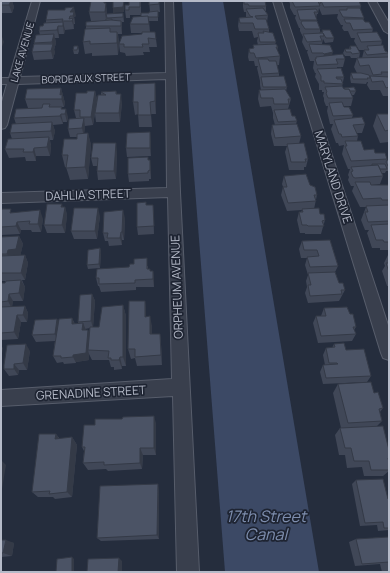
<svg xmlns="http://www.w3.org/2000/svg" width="390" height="573" font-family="Manrope,sans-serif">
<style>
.water{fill:#3c4965}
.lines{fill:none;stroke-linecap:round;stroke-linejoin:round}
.minor-casing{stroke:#575d6b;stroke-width:2}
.minor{fill:#393f4d;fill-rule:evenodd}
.wall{fill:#404757;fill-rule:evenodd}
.shaded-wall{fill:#343a47}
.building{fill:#4b5365;stroke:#343a47}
.labels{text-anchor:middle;stroke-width:3.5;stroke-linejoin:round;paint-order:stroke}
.far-street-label{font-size:10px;fill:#b5bac8;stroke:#1e2432}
.street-label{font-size:12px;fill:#b5bac8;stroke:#1e2432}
.near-water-label{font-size:16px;font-style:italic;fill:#7e8eae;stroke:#1e2432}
</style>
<rect width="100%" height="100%" fill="#252d3d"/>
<path class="water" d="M182,1h41l96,571h-94l-36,-461z"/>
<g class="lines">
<defs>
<g id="minor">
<path d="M32,1h8l-20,76 146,-4 -1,-72h8l7,191 19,380h-22l-4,-176 -172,10v-16l171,-11 -4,-182 -167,6v-10l166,-5 -1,-109 -148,5 -11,41 -2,3 -4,1v-24l6,-21h-6v-6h8z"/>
<path d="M273,1h8l108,327v32l-6,-2 -2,-5z"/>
<path d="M368,1h8l13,22v11l-5,-3z"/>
</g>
</defs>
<use href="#minor" class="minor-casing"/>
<use href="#minor" class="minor"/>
</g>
<g class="wall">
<path d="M1,1h11l2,6 -2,6h-11z"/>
<path d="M129,1h12v14h-11v3h-4l-1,-8 4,-5z"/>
<path d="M149,1h10l1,11h-2v9h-9l1,11 6,7 1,8h-8l1,5h-7l1,3 -18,1 -1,-3 -5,-1 -1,-8 23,-10v-1h-11l-1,-9 11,-7 8,-4 1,-1z"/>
<path d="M243,1h22l1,5v6l2,3 -1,7 2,7v3l7,10 -1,2 3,3 -1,3 3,6 -1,9h-2l2,8v3l8,11 -1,4 5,8 -3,10 4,7 5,5 -1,3 5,12 -2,8 9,15 -2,8h-2v3h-15l-4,-18 2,-6h-13l-3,-12 1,-9h3l-2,-7v-5l-2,-7 -11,1 -2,-8 1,-9h2l-1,-5v-4l-3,-13 1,-2h-3l-1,-5h-5l-1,-4 1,-8 4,-1v-3h5l-1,-4 1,-4 -4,1 -2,-7h-13l-1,-5 1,-8 7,-1v-5h-2l-1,-5z"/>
<path d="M289,1h23v1l47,-1 2,5 -1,3 4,9 -1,2 2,2 8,7 -1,4 10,8 -1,5 4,5 4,2 -1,4 1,1v38h-6l-3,-6h-10l-3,-5 1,-3h-1l-1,2 -15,-1 -1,-5 1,-5h6l-3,-6 3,-9h5l2,-8h2h-7l-5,-9 1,-3h-4l-3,-7h-4l-2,-3 1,-3h-2l-4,-7 1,-4 -16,1 -3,-7 -1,6h-1l-1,4 1,3 3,8v4v-1h2v-2l12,8 -1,4 -8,1 -2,-4 -1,5 -1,1 11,10 13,4 -2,8h-6v1l7,9 -2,10 2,2v-1l12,3 -2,4h-2l1,3 -2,8h-8l10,9 -1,3 13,6 -3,9h-5l1,3 -1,5 7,9 11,3 12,6v1h2v11h-3l-1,2h-3l1,3 -3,8 -8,1h17v65h-9v-2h-8l-5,-15 2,-3h-4l-4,-10 5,-13h-6l-8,-16 2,-5h-3l-3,-6 1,-3 -1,-2 2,-6h-2l-6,-15 2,-9 -5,1 -1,-3h-2l-5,-14 2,-5h-3l-3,-13 1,-5h-2l-2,-5v-3l-1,-2 1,-4h-2v-2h-3v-6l-4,-7 1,-4h-1l-2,-5 1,-7h-4l-3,-9 1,-2h-2l-4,-8 1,-5 -3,-6v-3h-1l-4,-10 1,-3h-2l-4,-7v-4z"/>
<path d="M105,3l2,8v3l16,-1 1,9h-2v12h-4l1,9 -1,12 -26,1v-3l-7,1 -2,-12 3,-13v-3l20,-5h-15l-2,-9z"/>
<path d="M48,10l28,6 -2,1 1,4v3h-1v5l-9,1 -1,4h-5v4h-4l1,5 -2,7 1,2 -2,7 -19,1 -2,-8 2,-8v-1l6,-8 -1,-4 7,-8v-3z"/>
<path d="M78,46l1,5 -1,3h-4l-1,-4z"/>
<path d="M350,46l10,7 -1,5h-8l-1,-2h-5l-2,-3 2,-4h4z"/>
<path d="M155,83l1,31h-5l1,13h-13l-1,-13 -3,1 -2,-13z"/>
<path d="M61,88l4,15 -1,4h-2v2l6,8 -1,5h-4v2l-10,1 2,6 -2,9h-3l1,6 -1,10h-14v5h-10l-1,-4 -16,1 -4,-9 7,-10 -2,-6 6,-9 -2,-6 28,-10h-14l-3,-9z"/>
<path d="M95,91l2,8 4,-4v-3l15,-1 1,3 5,9 -2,19h-24l-1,-8 -2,11 -8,1 -1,7h4l3,12 -3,34 -18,1 -4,-13h-1l-3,-12 15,-16v-2h-7l-2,-8 8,-11 -2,-8z"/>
<path d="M377,114h12v28l-9,1 -7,-17z"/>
<path d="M150,132l1,24 -24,1 -1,-9z"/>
<path d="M117,151l-1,28 -18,1 -1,-9v-5h-4l-2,-8z"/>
<path d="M148,160l3,8v11h-2v2l-20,1 -1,-8z"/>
<path d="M284,176l26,9 7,10 -3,14 6,5 5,6 -4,14h-16v-1h-5l-3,-13 2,-8h2l1,-2 -15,1 -6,-16 2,-8 -1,-3z"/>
<path d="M146,205h7l1,29 -16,1 -1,-8z"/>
<path d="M63,207h2l2,8 -2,18h-18l-3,-8z"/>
<path d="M1,212l12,1 30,6 -2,13h-9l-1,-2h-10l-1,4 -19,1z"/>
<path d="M100,216l-3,23h-23l-3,-8z"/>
<path d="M125,218l-1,22h-2v5l-13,1 -1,-5h-3l-2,-8z"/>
<path d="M19,236l4,8 -3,12 5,-1 3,8 -3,17h-3l3,7 -2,14h-10l-1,5h13l3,7 -1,9h-6l-3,17 -17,1v-57h4l1,-2h-5v-44z"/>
<path d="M330,240l8,26 -3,6 4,11 6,7 -6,11 -31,2 -3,-10 2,-6 -1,-6 2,-6 -3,-10 2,-7h-6l-2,-9 3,-8z"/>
<path d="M100,248l1,4 -1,16 -12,1 -1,-4z"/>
<path d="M388,255h1v31h-2l-5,-15 3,-5 -1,-3z"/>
<path d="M148,266v3l2,2h3l1,8v8h-18v3l-35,2 -2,-6h-1l-2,-8z"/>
<path d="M92,294l3,7 -2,26h6l24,-22 3,11v50h-4v3l-8,1v-3h-3l-2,-7h-17l-3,-6v6l-13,2v1l-12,1 -1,-2 -6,1 -4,-7 2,-15 -19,1 -4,-7 25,-16 1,3 14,-4 3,6h3v-2zM90,328l-1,5 -1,-3h-2l-1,-1z"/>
<path d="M145,301l1,10v6l6,9v8h8l1,10 1,21 -25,1 -2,-8 -4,1 -3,-10z"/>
<path d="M324,308l26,6 6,13 -2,3 2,4 -4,7 -34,2 -5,-20 3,-7h5z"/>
<path d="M334,344l12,6 25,26 -4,6 -44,2 -3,-12 3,-7h2l-2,-10 3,-7h6z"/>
<path d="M30,351l-3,19h-8l-1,5 -9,1 -5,-7z"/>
<path d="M338,384l36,9 9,15 -3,4 2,9 -5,5 12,24v21l-6,5h-19l-2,-9 -15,1 -2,-13h-6l-4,-20 5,-7h1l-8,-35z"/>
<path d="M156,423v32h-13l-1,14 -34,2 -2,-2 -18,1 -5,-7 1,-12 -2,-4z"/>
<path d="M56,434l4,5 12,-2 5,8 -5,52 -17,2 -2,-2h-15l-6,-5z"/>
<path d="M356,480l33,20v30l-11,1 -1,-6 -17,1 -8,-42z"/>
<path d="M159,490v49l-58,2 -4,-3z"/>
<path d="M389,537v35h-7l-2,-8 -25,2 -6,-24 7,-3z"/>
<path d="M1,540l13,3 -2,13 -11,1z"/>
</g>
<g class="shaded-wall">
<path d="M11,1h1l2,6 -2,6 -3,-8z"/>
<path d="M104,1h1v4l1,-2 1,8 -1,9z"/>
<path d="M124,1v11l-11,1v-5z"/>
<path d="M74,7l2,9 -2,1 1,4v3l-2,-8 -3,-4z"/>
<path d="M73,18l1,9v2l-2,-8z"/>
<path d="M121,21l1,8v5l-1,-8z"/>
<path d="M63,22l2,8 -1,4 -1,-8z"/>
<path d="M58,26l1,8v4l-2,-8z"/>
<path d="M117,32l2,11 -1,12 -1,-12z"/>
<path d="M1,34l3,8 -3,7z"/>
<path d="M54,34l2,9 -2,7 -2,-8z"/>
<path d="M53,44l2,8 -2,7 -2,-8z"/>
<path d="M333,52l-2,8 -9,2 2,-8z"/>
<path d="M155,83l1,12v19l-1,-13z"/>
<path d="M61,88l4,15 -1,4 -4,-12z"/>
<path d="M95,91l2,9 -4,25 -2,-8z"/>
<path d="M121,94l1,9 -2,19 -1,-9z"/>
<path d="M66,109l2,8 -1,5 -2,-8z"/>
<path d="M61,114l2,8v2l-3,-8z"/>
<path d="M84,118l1,9 -1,10 -2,-9z"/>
<path d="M52,122l3,9 -2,9 -2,-9z"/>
<path d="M150,132l1,9v15l-1,-8z"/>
<path d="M88,133l3,12 -3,34 -3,-12z"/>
<path d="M49,137l2,9 -1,10 -3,-9z"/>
<path d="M116,143l1,8 -1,28 -2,-8z"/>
<path d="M34,148l2,8v5l-3,-9z"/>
<path d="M150,160l1,8v11l-1,-9z"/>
<path d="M62,204l2,7 1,-4 2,8 -2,18 -3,-8z"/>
<path d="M98,208l2,8 -3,23 -2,-8z"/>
<path d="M40,210l3,9 -2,13 -3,-8z"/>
<path d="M123,210l2,8 -1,22 -2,-8z"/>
<path d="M17,222l4,8 -1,4 -4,-8z"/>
<path d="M121,232l1,8v5l-2,-7z"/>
<path d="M19,236l4,8 -3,13 -9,5 -4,-8 1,-4z"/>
<path d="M100,248l1,4 -1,16 -1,-4z"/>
<path d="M25,255l3,8 -3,17 -4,-7z"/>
<path d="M153,271l1,8v8l-1,-8z"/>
<path d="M21,280l4,7 -2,14 -4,-8z"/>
<path d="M9,294l4,7 -1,8 -4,-8z"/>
<path d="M92,294l3,7 -2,27 -2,-7z"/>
<path d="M145,301l1,10v16l-1,-10z"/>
<path d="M123,305l3,11v50l-3,-9z"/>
<path d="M25,306l3,7 -1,9 -4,-7z"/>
<path d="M17,315l4,7 -3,17 -4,-7z"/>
<path d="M150,316l2,10v18l-2,-10z"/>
<path d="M72,318l3,7 -3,-1z"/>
<path d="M57,319l3,7 -2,15 -3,-7z"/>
<path d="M83,323l3,7h-4z"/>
<path d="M88,330l3,7 -3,13 1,4v6l-13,2v1l-3,-6v-2z"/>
<path d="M160,334l1,10 1,21 -1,-10z"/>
<path d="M26,344l4,7 -3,19 -4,-7z"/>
<path d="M1,346l2,2 -2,11z"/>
<path d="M120,357l2,9v3l-3,-9z"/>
<path d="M14,364l5,6 -1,5 -4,-6z"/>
<path d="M154,416l2,7v32l-2,-7z"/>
<path d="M56,434l5,7 -6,-2z"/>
<path d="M72,437l5,8 -5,52 -5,-5z"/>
<path d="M140,448l3,7 -1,14 -2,-6z"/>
<path d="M1,460l5,5 -5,30z"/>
<path d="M158,484l1,6v49l-2,-4z"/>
<path d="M6,540l8,3 -2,13 -9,-3z"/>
<path d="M72,557l2,2v13h-2z"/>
<path d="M119,558l3,3v11h-4z"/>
</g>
<g class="building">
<path d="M1,1h10l-2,4h-8z"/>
<path d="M91,1h13v2h2l-1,9h-16z"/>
<path d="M113,1h11l-1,6 -10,1z"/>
<path d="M129,1h11v6h-11v3h-4v-5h4z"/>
<path d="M149,1h10v3l-10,1z"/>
<path d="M244,1h21l1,5h-17l-1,-2h-4z"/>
<path d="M292,1h26l2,5 -25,1z"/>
<path d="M313,1h8l-1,3 -2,-3z"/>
<path d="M321,1h38l2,5 -37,1z"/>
<path d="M74,7l-4,5h4l-1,4h-3l-1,3 4,-1 -1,3h-10l1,-2 -17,1 2,-10h17v-2z"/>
<path d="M263,8l5,7 -13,1 2,3h9l3,10h-14l-2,-6h-13l-1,-5 14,-1 -3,-1 -4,-7z"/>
<path d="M347,8h13l4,10 -21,-1 -4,-7h8z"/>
<path d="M316,9l2,3h-4l3,8h-17l-3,-10z"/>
<path d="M158,11v6h-17v-4h8v-1z"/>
<path d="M123,13v4l-16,1 -1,-4z"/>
<path d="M148,16l1,8h-19l3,-7z"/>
<path d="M106,19h6v1l-6,1z"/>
<path d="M344,19h19l2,3h4l4,7 -20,1 -3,-7h-4z"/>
<path d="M111,20l10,1v5h-35v-4z"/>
<path d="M302,21h15l3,8h-15l-4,-6z"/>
<path d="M63,22v4h-5l-1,4 -18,1 1,-5h3l1,-3z"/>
<path d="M110,28v4h7v11l-27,1v-3l-7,1 2,-13z"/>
<path d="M322,30h8l4,8h-8l-3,-5h-3v-1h3z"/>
<path d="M263,31l10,2 3,9h-16l-2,-9h6z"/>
<path d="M142,32h13l1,7 -8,-1 1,6h-7l1,3h-19v-3h-5l3,-8 20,-2z"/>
<path d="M377,32l5,9 -21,1 -4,-9z"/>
<path d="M323,33l1,3h-4l2,5 -15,1 -4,-8z"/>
<path d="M54,34l-2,8 -18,1 2,-8z"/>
<path d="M34,44h19l-2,7 -19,1z"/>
<path d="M276,44l2,3h-2l4,9 -24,2 -2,-5h-4l-1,-4 5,-1 -1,-3z"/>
<path d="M309,44l21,1 3,7 -9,2 -1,-1h-11z"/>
<path d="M383,45l2,6 4,2 -22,2 -3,-5h5l-2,-4z"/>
<path d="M74,46h4l-1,4h-4z"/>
<path d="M350,46h6l4,7 -8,1 -1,-2h-5l-1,-3h6z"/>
<path d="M343,54l2,5h-9l2,5 -21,1 -2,-6h1v-2z"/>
<path d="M388,57l1,1v6h-1l1,1v7h-8l1,2 -9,1 -4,-10 -9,1 -3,-8z"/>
<path d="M258,59h10l1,2h7l3,12 -17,1z"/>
<path d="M341,68l3,9h-8l1,2h4l2,5 -19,-1v-2h-3v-5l-4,-7z"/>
<path d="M351,73h10l8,2 1,3h-3l1,1h-15z"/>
<path d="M284,76l3,11h-24l-2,-10z"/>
<path d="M370,76l19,1v10l-3,1 -3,-7 -11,1z"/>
<path d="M155,83v18l-5,1 1,13h-13v-13h-5l1,-18z"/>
<path d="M342,86l2,3h5l4,9h-25l-2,-5 1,-1 -2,-5z"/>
<path d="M354,87l2,4h-6l-1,-2h-4l-1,-1z"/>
<path d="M61,88l-1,7 2,-1v5h-37l2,-10z"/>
<path d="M285,89l6,10h-3l1,5h-15l-1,-6h-12l-2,-8z"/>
<path d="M87,91h8l-4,26h-11v-7h-6l2,-17h11z"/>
<path d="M116,91v3h5l-2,19h-24l3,-18h8l-5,-3z"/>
<path d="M342,102l2,5h5l4,8 -20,1 -4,-13z"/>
<path d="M43,104h7l-1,3h13l-1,2h5l-1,5h-4l-1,2 -46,2 2,-9 26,-1z"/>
<path d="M290,109l2,7h3l2,5 -19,1 -4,-12z"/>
<path d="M377,114h12v16l-4,1z"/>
<path d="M362,117l3,7 -12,1 5,11 -16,1 -1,-3h-2l-5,-14z"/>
<path d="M84,118l-2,10 -14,1 1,-10z"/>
<path d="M52,122l-1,9 -41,2 2,-9z"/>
<path d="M297,124l4,12 -26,2 -3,-13z"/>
<path d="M150,132v16h-24l1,-15z"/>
<path d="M88,133l-3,34 -19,1 2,-13h-6l2,-16h13v-5z"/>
<path d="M49,137l-2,10 -13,1 -1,4h-10l1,-3h-19l3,-10z"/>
<path d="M345,141h16l3,9 10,-1 1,4h10l2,6 -36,2 -6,-15h2z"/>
<path d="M93,143h23l-2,28h-17l1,-13h-7z"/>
<path d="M304,143l4,16h-3l1,3h-15l-4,-18z"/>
<path d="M148,157v3h2v10l-2,1v2l-20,1v-16z"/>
<path d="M387,160h2v6h-1l-2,-4z"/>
<path d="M372,164h13l2,5h-7l-2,-4h-6z"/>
<path d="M378,165l5,11 -28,2 -2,-1 -2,-5 2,-1 -2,-4z"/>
<path d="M306,174l4,11 5,2 2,8h-3l2,6 -28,2 -5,-16h4l-3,-11z"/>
<path d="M355,182h15l1,3h18v15h-7l-1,-2 -18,1z"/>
<path d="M146,202v3h7l1,21 -17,1v-24z"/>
<path d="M47,204h15l-1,3h4l-3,18h-18z"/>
<path d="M389,205v16l-21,1 -3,-10h3l-2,-6z"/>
<path d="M74,208h24l-3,23h-24z"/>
<path d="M319,208l1,6h4l1,6 -3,1 2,5h-16l-1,-1h-5l-3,-13h4l-1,-3z"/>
<path d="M2,209h9l-1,4 30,-3 -2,14h-9l1,-3 -13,1 -1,4 -15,1v-15z"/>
<path d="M123,210l-1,22h-1l-1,6h-13l1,-5h-5l1,-21z"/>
<path d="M389,224v18h-5l-1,-2h-7l-5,-15z"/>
<path d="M19,236l-3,13 -8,1 -1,4h-6v-17z"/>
<path d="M330,240l8,26 -28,1 -3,-10 12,-1 -2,-6h-13l-2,-9z"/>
<path d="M100,248l-1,16 -12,1 1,-15z"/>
<path d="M25,255l-4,18h-20v-17z"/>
<path d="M147,258v11h3v2h3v8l-18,1v3l-36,1v-6h-3l1,-9 32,-2 1,-3h4v-5z"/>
<path d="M386,263h3v9z"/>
<path d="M335,272l4,11h4l2,7h-4l1,4 -32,2 -2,-11h3l-3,-12z"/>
<path d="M21,280l-2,13 -10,1 -1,7 -7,1v-19h4l1,-2z"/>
<path d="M92,294l-1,27 -13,1 2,-27z"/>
<path d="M129,301h16v16l5,-1v18h10l1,21 -26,2v-8h-7z"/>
<path d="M123,305v52h-3l-1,3h-8v-2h-3l1,-7 -21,-1 2,-23h9l3,-20z"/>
<path d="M25,306l-2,9h-6l-3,17 -13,1v-26z"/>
<path d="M347,307l3,7h3l3,13h-3l3,7 -35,2 -5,-20h10l-2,-8z"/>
<path d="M72,318v6l11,-1 -1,7h6l-2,23 -13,2v2l-12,1v-2h-8l6,-37z"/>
<path d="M57,319l-2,15 -23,1 3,-15z"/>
<path d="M344,343l2,7 18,-1 7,27 -45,2 -3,-13 15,-1 -1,-1h-8l-3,-15 9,-1 -1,-3z"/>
<path d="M26,344l-3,19 -9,1v5h-10v-4l3,-20z"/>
<path d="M371,382l3,11 4,-1 5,16 -4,1 3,12 -34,2 -10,-39z"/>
<path d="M154,416v32h-14v15l-36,2v-3l-21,1 2,-16h-3l2,-22h11v-6h27l1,-2z"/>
<path d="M383,426l6,24v8h-1l1,4v8h-18l-2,-9h-15l-3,-13h-6l-5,-20z"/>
<path d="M39,434h17l-1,5 17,-2 -5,55 -18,2 1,-3 -18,1z"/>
<path d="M383,479l5,20 1,1v28h-5l-1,-6 -18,1 -9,-43z"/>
<path d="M158,484l-1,51 -60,3 3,-52z"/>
<path d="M389,537v26v-1l-27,2 -6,-25z"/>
<path d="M1,540h5l-3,13h-2z"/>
<path d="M72,557v15h-16l1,-13z"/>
<path d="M119,558l-1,14h-31l1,-13z"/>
</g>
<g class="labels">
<g class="far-street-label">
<text transform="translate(22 52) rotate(-74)" y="4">LAKE AVENUE</text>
<text transform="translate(86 78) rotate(-2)" y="4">BORDEAUX STREET</text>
</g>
<g class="street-label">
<text transform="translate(333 177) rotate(72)" y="4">MARYLAND DRIVE</text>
<text transform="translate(88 195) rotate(-2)" y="4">DAHLIA STREET</text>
<text transform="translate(177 287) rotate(-92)" y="4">ORPHEUM AVENUE</text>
<text transform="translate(91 393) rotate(-3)" y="4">GRENADINE STREET</text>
</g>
<g class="near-water-label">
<text x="266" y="522">17th Street<tspan x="266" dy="18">Canal</tspan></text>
</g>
</g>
<rect width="390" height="573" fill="none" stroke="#b5bac8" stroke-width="4"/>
</svg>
